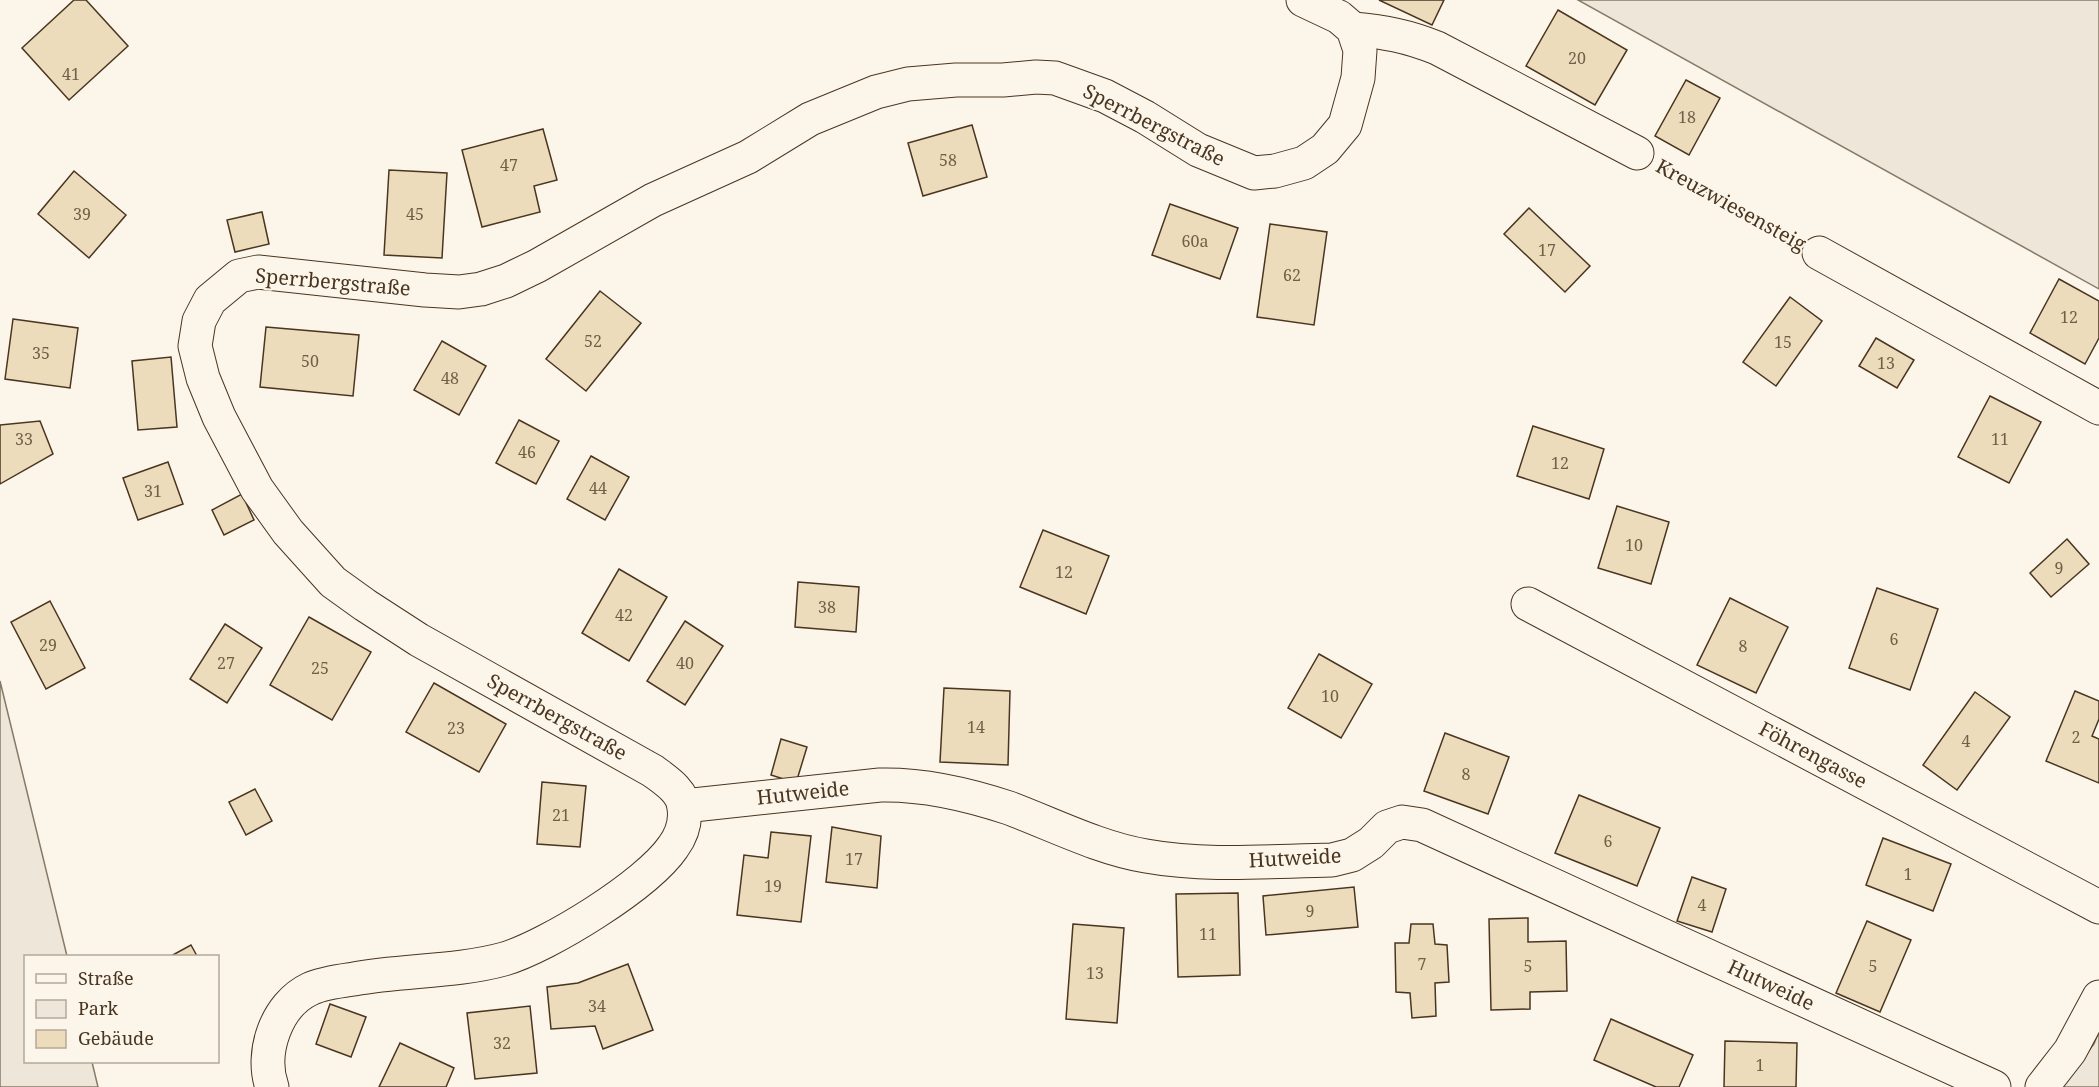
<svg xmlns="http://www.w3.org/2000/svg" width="2099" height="1087" font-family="'Noto Serif',serif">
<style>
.green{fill:#ede6d9;stroke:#887966;stroke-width:1.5}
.building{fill:#ecdcbc;stroke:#4a3520;stroke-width:1.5}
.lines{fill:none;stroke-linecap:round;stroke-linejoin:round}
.minor-casing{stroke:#4a3520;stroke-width:35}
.path{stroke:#7f6f5c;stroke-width:4;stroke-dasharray:4.5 3;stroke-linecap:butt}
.minor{stroke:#fbf6e9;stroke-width:33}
.labels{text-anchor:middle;stroke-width:4.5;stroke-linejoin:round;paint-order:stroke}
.number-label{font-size:16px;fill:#725f47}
.street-label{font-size:20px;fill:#4a3520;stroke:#fbf6e9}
</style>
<rect width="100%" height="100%" fill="#fbf6e9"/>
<g class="green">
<path d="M1578,0h521v289z"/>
<path d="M0,681l67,275h-41v106h66l6,25h-98z"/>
<path d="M2099,1031v56h-38l33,-43z"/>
</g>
<g class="building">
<path d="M74,0h12l42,46 -59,54 -47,-52z"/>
<path d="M1379,0h65l-12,25z"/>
<path d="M1558,10l69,40 -32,55 -69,-39z"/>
<path d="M1686,80l34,18 -31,57 -34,-19z"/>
<path d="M972,125l15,52 -64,19 -15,-53z"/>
<path d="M543,129l14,51 -23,6 6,26 -58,15 -20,-77z"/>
<path d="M389,170l58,3 -5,85 -58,-3z"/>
<path d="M74,171l52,44 -37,43 -51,-44z"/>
<path d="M1170,204l68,24 -18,51 -68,-24z"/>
<path d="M1529,208l61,58 -25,26 -61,-58z"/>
<path d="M262,212l7,32 -34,8 -8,-32z"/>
<path d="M1270,224l57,8 -13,93 -57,-8z"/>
<path d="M2059,279l40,22v37l-14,26 -55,-31z"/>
<path d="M600,291l41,32 -55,68 -40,-32z"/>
<path d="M1790,297l32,24 -46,65 -33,-24z"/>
<path d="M13,319l65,9 -8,60 -65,-9z"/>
<path d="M266,327l93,8 -6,61 -93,-9z"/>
<path d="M1876,338l38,22 -17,28 -38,-22z"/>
<path d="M442,341l44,25 -27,49 -45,-25z"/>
<path d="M171,357l6,70 -39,3 -6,-69z"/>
<path d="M1990,396l51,26 -32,61 -51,-26z"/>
<path d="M519,420l40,21 -23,43 -40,-21z"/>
<path d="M40,421l13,33 -53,30v-59z"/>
<path d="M1533,426l71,23 -15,50 -72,-23z"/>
<path d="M591,456l38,21 -24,43 -38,-21z"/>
<path d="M168,462l15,42 -45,16 -15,-42z"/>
<path d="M242,494l12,26 -30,15 -12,-25z"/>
<path d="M1617,506l52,16 -18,62 -53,-16z"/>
<path d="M1043,530l66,26 -23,58 -66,-27z"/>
<path d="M2067,539l22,25 -38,33 -21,-24z"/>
<path d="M619,569l48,28 -38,64 -47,-28z"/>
<path d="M798,582l61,5 -3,45 -61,-5z"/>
<path d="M1877,588l61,21 -28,81 -61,-22z"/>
<path d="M1730,598l58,29 -32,66 -59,-28z"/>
<path d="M50,601l35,67 -39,21 -35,-67z"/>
<path d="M309,617l62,35 -39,68 -62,-35z"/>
<path d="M685,621l38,25 -38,59 -38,-24z"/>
<path d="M225,624l37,24 -35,55 -37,-24z"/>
<path d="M1319,654l53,30 -31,54 -53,-30z"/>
<path d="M434,683l72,41 -27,48 -73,-40z"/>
<path d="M944,688l66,3 -2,74 -68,-3z"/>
<path d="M2075,691l24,10v18l-7,17 7,3v44l-53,-22z"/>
<path d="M1975,692l35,25 -53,73 -34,-25z"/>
<path d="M1445,733l64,24 -21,57 -64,-23z"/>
<path d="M781,739l26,8 -11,36 -25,-8z"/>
<path d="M542,782l44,4 -6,61 -43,-3z"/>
<path d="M255,789l17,32 -26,14 -17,-33z"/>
<path d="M1579,795l81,33 -23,58 -82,-33z"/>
<path d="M832,827l49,9 -4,52 -51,-6z"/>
<path d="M771,832l40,4 -10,86 -64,-7 7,-60 24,3z"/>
<path d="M1883,838l68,26 -18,47 -67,-26z"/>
<path d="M1692,877l34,12 -14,43 -35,-11z"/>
<path d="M1354,887l4,40 -92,8 -3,-39z"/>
<path d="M1238,893l2,82 -62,2 -2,-83z"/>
<path d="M1528,918v24l38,-1 1,50 -37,1v17l-39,1 -2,-91z"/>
<path d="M1867,921l44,19 -31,72 -44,-19z"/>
<path d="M1073,924l51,4 -7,95 -51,-4z"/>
<path d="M1411,924h22l2,20 12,1 2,37 -14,1 1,33 -24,2 -2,-25 -14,-1 -1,-49h14z"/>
<path d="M191,945l6,11h-26z"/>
<path d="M628,964l25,66 -50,19 -8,-23 -44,3 -4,-42 31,-4z"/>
<path d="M330,1004l36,13 -15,40 -35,-13z"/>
<path d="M530,1006l7,67 -62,6 -8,-66z"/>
<path d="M1611,1019l82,36 -14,32h-23l-62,-27z"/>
<path d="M1725,1041l72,2 -1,44h-72z"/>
<path d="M400,1043l54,25 -8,19h-67z"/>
</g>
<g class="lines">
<defs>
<g id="minor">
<path d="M1353,29c32,3 54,7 84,19l200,105"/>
<path d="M1819,253l280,155"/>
<path d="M1528,604l571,303"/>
<path d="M684,806l196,-21c44,-1 87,9 129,23 45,17 90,40 137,48 61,11 125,5 186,4l20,-5 19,-12 16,-16 15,-5 20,3 572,262"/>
<path d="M272,1087c-12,-34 4,-82 38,-98 13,-6 30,-8 44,-10 49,-9 103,-7 150,-20 44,-13 143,-74 169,-112 8,-11 13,-25 11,-39 -1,-17 -19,-28 -31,-37l-234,-131 -54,-35 -32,-23 -45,-50 -31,-43 -38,-72 -16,-39 -8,-32 4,-25 11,-21 29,-24 19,-4 167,18 34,2 22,-3 25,-8 31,-15 116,-66 95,-43 62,-38 66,-27 32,-8 48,-4h47l33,-3 19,1 50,18 40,21 53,33 56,23 21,-2 29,-8 21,-14 20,-24 13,-47 2,-28 -7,-21 -14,-12 -36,-17"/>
<path d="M2042,1087l28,-36 29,-54"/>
</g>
</defs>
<use href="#minor" class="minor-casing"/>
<path class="path" d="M1664,168l128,70"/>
<use href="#minor" class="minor"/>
</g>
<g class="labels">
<g class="number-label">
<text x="1577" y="64">20</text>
<text x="71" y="80">41</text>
<text x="1687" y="123">18</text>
<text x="948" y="166">58</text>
<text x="509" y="171">47</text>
<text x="82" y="220">39</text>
<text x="415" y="220">45</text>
<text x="1195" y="247">60a</text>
<text x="1547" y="256">17</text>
<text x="1292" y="281">62</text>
<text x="2069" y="323">12</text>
<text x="593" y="347">52</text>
<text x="1783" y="348">15</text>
<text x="41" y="359">35</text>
<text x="310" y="367">50</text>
<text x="1886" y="369">13</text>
<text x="450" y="384">48</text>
<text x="24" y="445">33</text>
<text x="2000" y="445">11</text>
<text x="527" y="458">46</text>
<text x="1560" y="469">12</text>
<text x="598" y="494">44</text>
<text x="153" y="497">31</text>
<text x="1634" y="551">10</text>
<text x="2059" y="574">9</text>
<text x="1064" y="578">12</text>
<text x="827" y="613">38</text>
<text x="624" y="621">42</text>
<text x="1894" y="645">6</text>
<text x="48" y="651">29</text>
<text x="1743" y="652">8</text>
<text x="226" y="669">27</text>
<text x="685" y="669">40</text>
<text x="320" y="674">25</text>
<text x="1330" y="702">10</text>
<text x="976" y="733">14</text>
<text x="456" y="734">23</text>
<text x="2076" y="743">2</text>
<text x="1966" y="747">4</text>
<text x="1466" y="780">8</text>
<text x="561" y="821">21</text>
<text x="1608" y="847">6</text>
<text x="854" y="865">17</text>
<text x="1908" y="880">1</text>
<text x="773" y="892">19</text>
<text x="1702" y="911">4</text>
<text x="1310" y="917">9</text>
<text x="1208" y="940">11</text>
<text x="1422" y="970">7</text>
<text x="1528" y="972">5</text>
<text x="1873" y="972">5</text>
<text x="1095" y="979">13</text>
<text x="597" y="1012">34</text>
<text x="502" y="1049">32</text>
<text x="1760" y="1071">1</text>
</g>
<g class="street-label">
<text transform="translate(1154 125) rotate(27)" y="7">Sperrbergstraße</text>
<text transform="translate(1731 205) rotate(29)" y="7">Kreuzwiesensteig</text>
<text transform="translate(333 282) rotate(5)" y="7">Sperrbergstraße</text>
<text transform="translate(557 717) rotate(29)" y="7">Sperrbergstraße</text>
<text transform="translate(1813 755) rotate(28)" y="7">Föhrengasse</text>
<text transform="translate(803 793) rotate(-6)" y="7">Hutweide</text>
<text transform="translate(1295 858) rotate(-3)" y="7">Hutweide</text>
<text transform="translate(1771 985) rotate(25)" y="7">Hutweide</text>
</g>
</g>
<rect x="24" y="955" width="195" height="108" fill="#fbf6e9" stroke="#b4a999" stroke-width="1.5"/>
<rect x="36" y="974" width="30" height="9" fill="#fbf6e9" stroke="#b4a999" stroke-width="1.5"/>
<text x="78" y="985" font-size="18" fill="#4a3520">Straße</text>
<rect x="36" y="1000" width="30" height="18" fill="#ede6d9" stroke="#b4a999" stroke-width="1.5"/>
<text x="78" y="1015" font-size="18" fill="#4a3520">Park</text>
<rect x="36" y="1030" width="30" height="18" fill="#ecdcbc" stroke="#b4a999" stroke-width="1.5"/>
<text x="78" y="1045" font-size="18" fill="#4a3520">Gebäude</text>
</svg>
